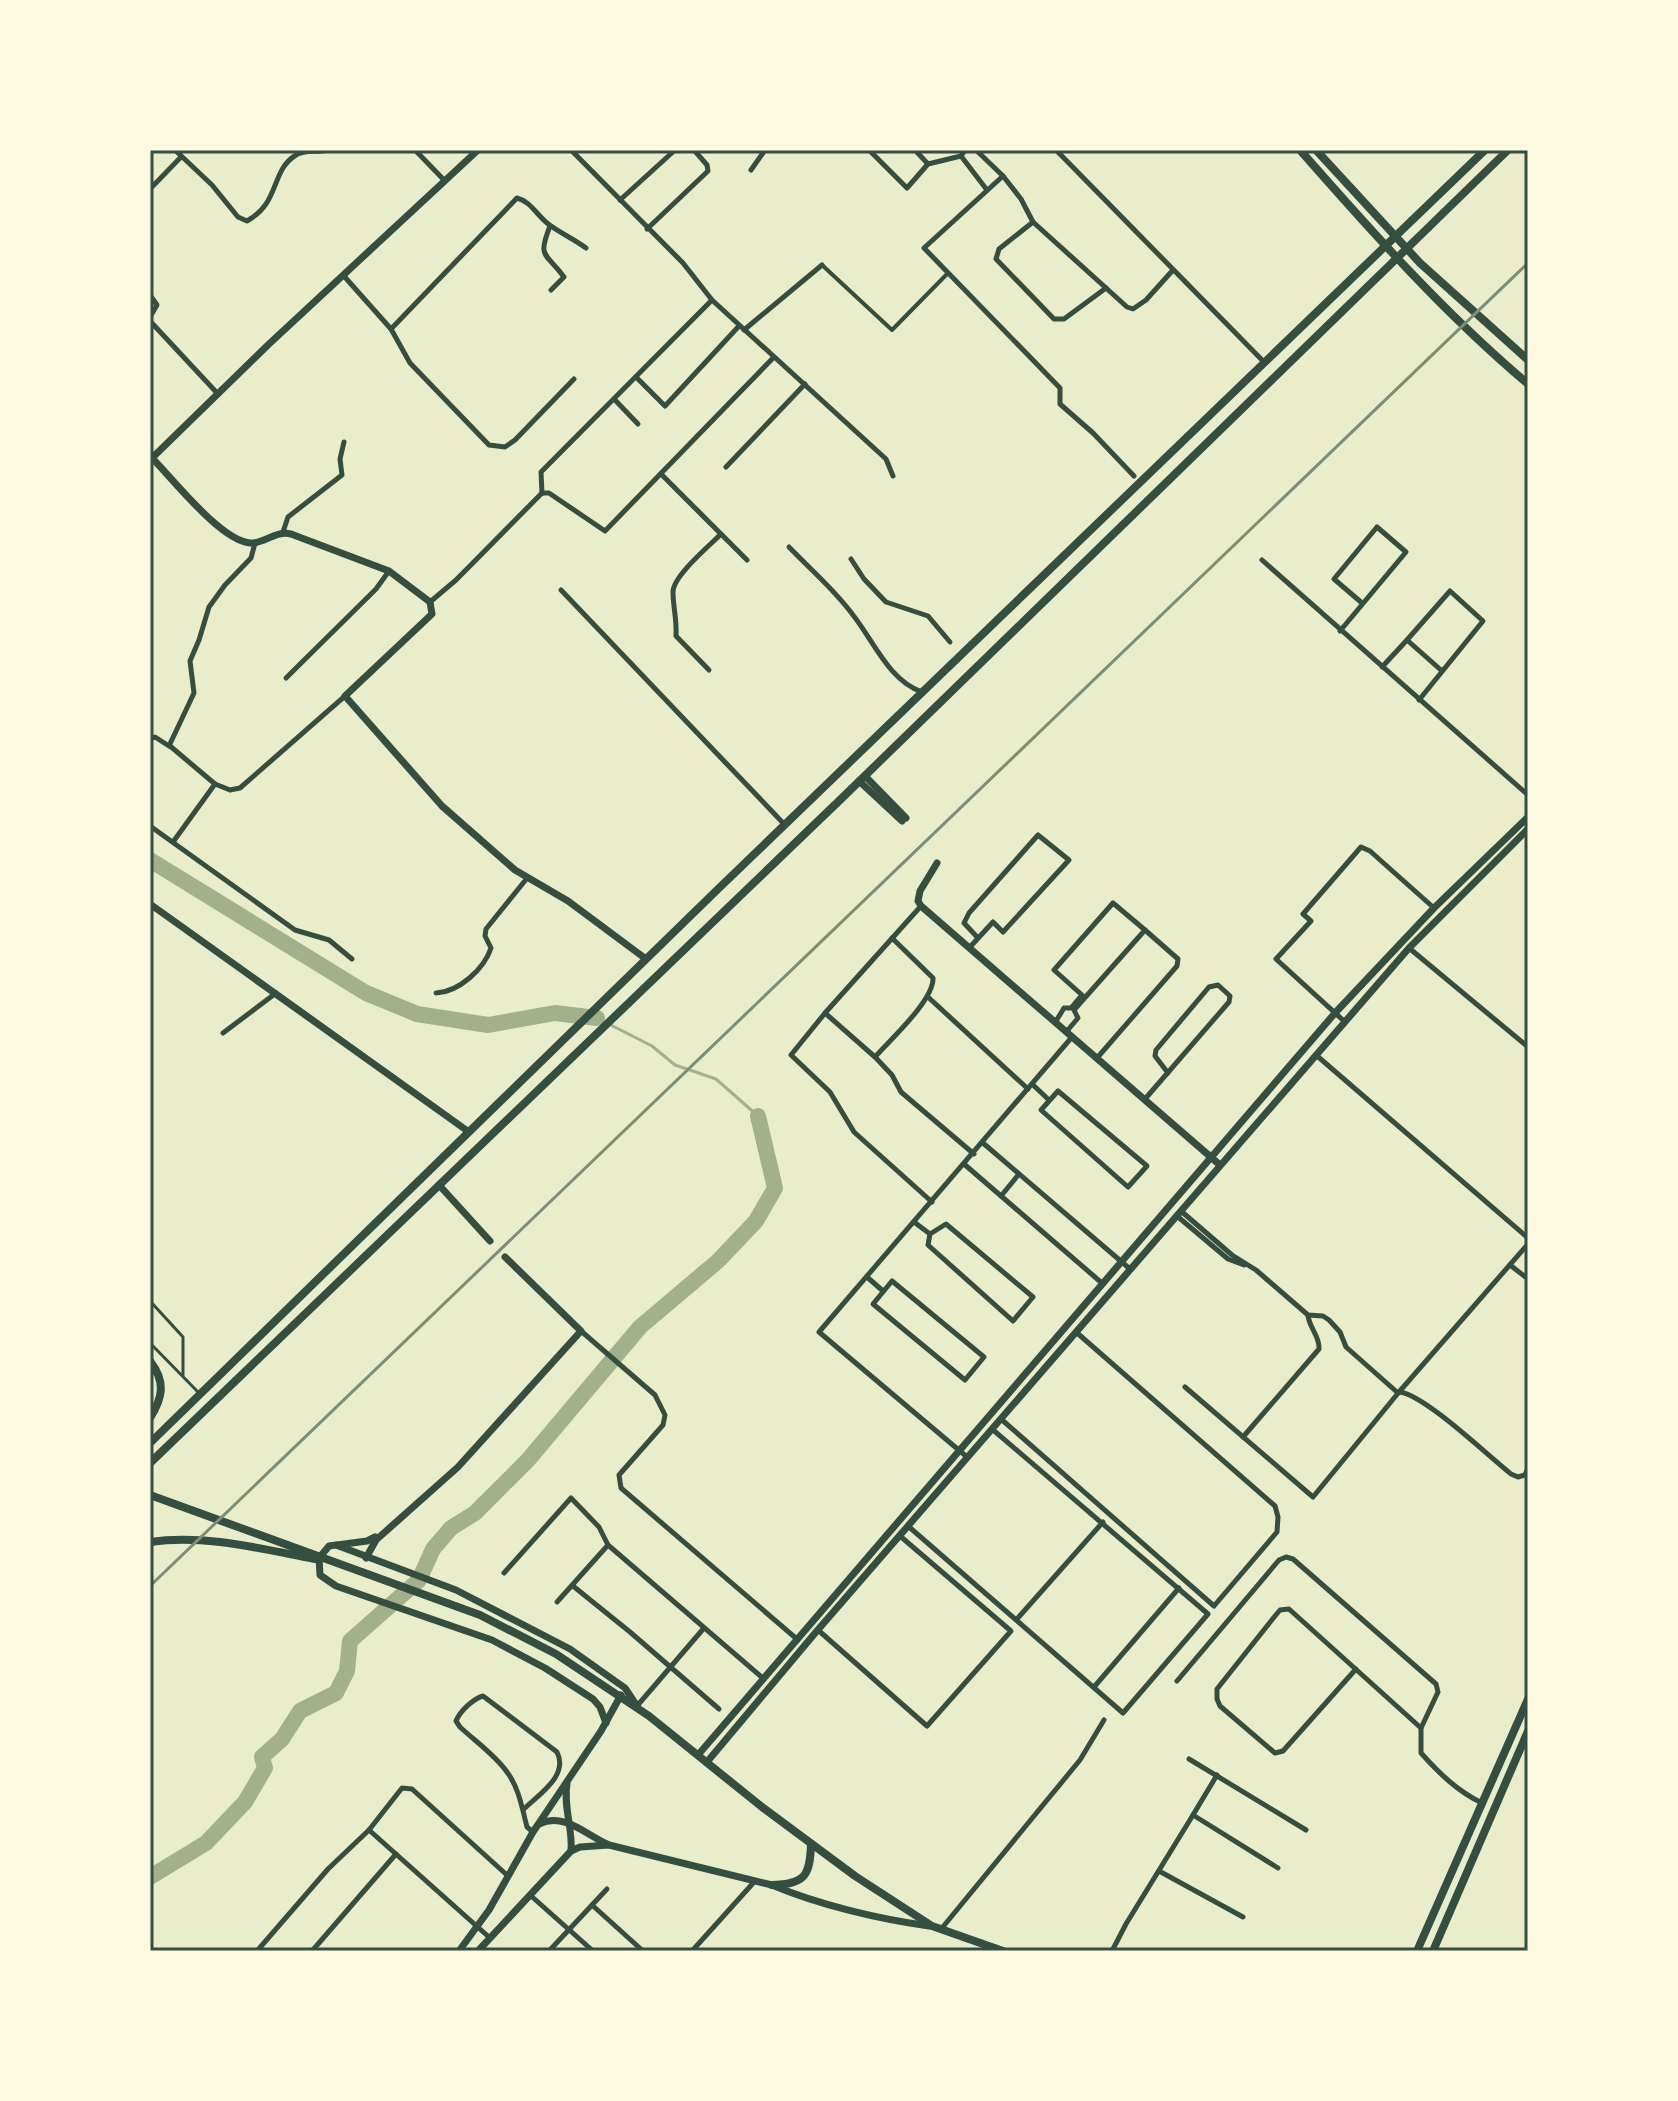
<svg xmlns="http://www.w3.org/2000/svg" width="1678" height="2101" font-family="'Roboto Condensed',sans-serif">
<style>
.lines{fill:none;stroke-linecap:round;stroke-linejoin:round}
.stream{stroke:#a3b18a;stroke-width:3}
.river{stroke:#a3b18a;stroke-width:16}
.service{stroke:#344e41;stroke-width:3}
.pedestrian{stroke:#344e41;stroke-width:4}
.minor{stroke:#344e41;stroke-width:5}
.tertiary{stroke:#344e41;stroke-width:7}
.secondary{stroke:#344e41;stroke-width:7}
.primary{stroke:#344e41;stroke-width:8}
.rail{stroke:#7c8e77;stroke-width:3}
.neatline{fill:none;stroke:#344e41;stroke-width:3}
</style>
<rect width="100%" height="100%" fill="#e9edc9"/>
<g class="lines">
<path class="stream" d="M597,1018l55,28 23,19 41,14 42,37"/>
<g class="river">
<path d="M150,860l216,133 51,21 71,11 67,-12 42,5"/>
<path d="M150,1877l56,-34 39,-41 20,-34 -3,-11 20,-18 18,-28 36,-18 11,-22 3,-30 69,-61 14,-31 18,-21 24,-15 53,-53 112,-133 78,-66 38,-40 19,-33 -17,-72"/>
</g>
<g class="service">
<path d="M150,1301l33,36v38"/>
<path d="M150,1343l48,49"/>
</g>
<path class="pedestrian" d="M822,265l70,65 56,-57"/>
<g class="minor">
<path d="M175,150l37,35 26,32 9,4c34,-19 23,-50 49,-66 9,-6 21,-2 31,-5"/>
<path d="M415,150l30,31"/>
<path d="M571,150l112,113 29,37 174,159 7,17"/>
<path d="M869,150l38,38 21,-24 33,-8 4,-6"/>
<path d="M915,150l13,14"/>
<path d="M976,150l27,26 -79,72 136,140v16l33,29 41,43"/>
<path d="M1056,150l208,212"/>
<path d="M961,156l26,34"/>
<path d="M751,170l14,-20"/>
<path d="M1003,176l18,23 12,23 94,85 6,2 13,-9 27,-30"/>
<path d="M150,189l31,-32"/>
<path d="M620,200l55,-50"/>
<path d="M1033,222l-34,27 -3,10 58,60h10l42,-31"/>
<path d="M550,226c-13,33 -4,26 14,51l-13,13"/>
<path d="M647,229l61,-58 -1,-6 -13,-15"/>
<path d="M343,275l48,54 19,34 79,82 16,2 10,-7 59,-61"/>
<path d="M150,295l7,10 -7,12"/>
<path d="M150,321l68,73"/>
<path d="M391,329l126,-131c13,3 20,17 30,25 11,9 27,16 39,25"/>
<path d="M744,330l78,-65"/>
<path d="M636,377l29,29 74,-80"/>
<path d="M614,399l24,25"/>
<path d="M726,467l79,-83"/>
<path d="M661,474l86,86"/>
<path d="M542,493h7l56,38 169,-174"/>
<path d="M542,493l-1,-21 171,-172"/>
<path d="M283,532l5,-15 54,-42 -2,-16 4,-17"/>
<path d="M789,547c21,22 46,43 64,68 20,25 36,66 69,77"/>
<path d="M851,559l13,20 22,23 42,14 22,26"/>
<path d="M1262,560l266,235"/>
<path d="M561,590l224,235"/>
<path d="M430,602l26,-22 86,-87"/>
<path d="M1340,631l66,-79 -29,-25 -43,52 28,24"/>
<path d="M1382,667l25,-27"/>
<path d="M709,670l-33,-34c1,-17 -3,-29 -3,-44 0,-16 36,-46 48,-58"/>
<path d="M286,678l90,-89 13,-18"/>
<path d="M1419,700l64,-79 -33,-30 -43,49 35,31"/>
<path d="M150,739l5,-2 14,9 25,-53 -4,-32 9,-21 10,-33 16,-22 26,-27 4,-15"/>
<path d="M170,746l45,38"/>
<path d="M150,826l145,104 34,10 23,19"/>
<path d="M173,842l42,-58 15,6 10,-2 105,-92"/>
<path d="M921,906l-96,107 50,44 17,18 9,17 73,62"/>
<path d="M970,947l23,-25 10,10 66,-72 -31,-25 -69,78 -5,10 14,15"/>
<path d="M1409,948l119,99"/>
<path d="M436,993c23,-1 48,-24 55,-45l-6,-12 1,-7 42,-52"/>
<path d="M928,997l100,92"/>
<path d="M825,1013l-34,42 39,37 24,40 78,70"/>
<path d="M1056,1021l8,-13h7l11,-13 -28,-25 59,-67 32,27 -71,80 4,8 -11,13"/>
<path d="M1345,1022l-69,-63 35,-38 -8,-7 58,-67 9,4 64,57"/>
<path d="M223,1033l53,-40"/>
<path d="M1316,1055l212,183"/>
<path d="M875,1057c15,-17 59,-57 58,-79l-41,-40"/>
<path d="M1097,1058l80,-92 1,-7 -33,-29"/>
<path d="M1032,1084l17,16"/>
<path d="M1058,1091l89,75 -19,21 -87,-77z"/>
<path d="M1145,1099l84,-97 1,-6 -12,-11 -9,2 -53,63 -1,6 13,17"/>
<path d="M983,1143l147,126"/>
<path d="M964,1164l139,120"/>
<path d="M1001,1196l18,-22"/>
<path d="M1181,1211l51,44 24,15 52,45 15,1 6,4 11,12 6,15 52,46"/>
<path d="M1177,1216l51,43 16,6"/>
<path d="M914,1222l16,12"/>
<path d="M946,1224l87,73 -20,24 -85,-76 2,-11z"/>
<path d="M1510,1265l18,14"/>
<path d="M867,1277l16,14"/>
<path d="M892,1281l92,76 -19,23 -92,-76z"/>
<path d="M581,1331l74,64 10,20 -2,10 -44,50 2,13 177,152"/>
<path d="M1185,1387l128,110 86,-105 129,-148"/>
<path d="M1400,1392c26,4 88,64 111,82l7,3 7,-2 3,-7"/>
<path d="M1001,1419l213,187 63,-74 1,-15 -3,-11 -199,-174"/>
<path d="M1243,1437l76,-88c1,-13 -10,-21 -11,-34"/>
<path d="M967,1457l-148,-125 253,-295"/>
<path d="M908,1526l215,187 85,-99 -216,-185"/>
<path d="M504,1573l67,-75 28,29 9,18 156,134"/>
<path d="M573,1586l57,46 89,77"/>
<path d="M557,1602l51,-57"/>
<path d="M1017,1619l86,-97"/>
<path d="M818,1630l109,96 84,-95 -111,-95"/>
<path d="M1356,1669l-73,82 -8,2 -55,-47 -3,-7v-10l58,-73 5,-6 9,-1 132,119v25c18,20 36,38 61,50"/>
<path d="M1177,1681l102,-121 7,-3 7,2 143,125 2,8 -17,36"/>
<path d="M1094,1687l85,-99"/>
<path d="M637,1706l67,-78"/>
<path d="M1189,1759l117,71"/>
<path d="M523,1810c16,-16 46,-34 34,-58l-74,-56c-10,3 -23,15 -27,25l4,6c15,14 35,28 47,45 12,16 15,36 20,55l6,5"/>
<path d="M1193,1815l24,-40"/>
<path d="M369,1830l121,108"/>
<path d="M1159,1871l84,46"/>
<path d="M530,1895l63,56"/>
<path d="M592,1905l51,46"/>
<path d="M942,1928l138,-168 24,-40"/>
<path d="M257,1951l71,-82 41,-39 33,-42 10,1 96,87"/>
<path d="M312,1951l84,-97"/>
<path d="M549,1951l58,-62"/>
<path d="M692,1951l63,-70"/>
<path d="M1112,1951l14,-27 67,-109 85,53"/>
</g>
<g class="tertiary">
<path d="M152,458c21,21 68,82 98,85 15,1 25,-13 41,-9l98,37 41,31 2,12 -87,82 97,110 73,64 53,31 78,58"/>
<path d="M865,776l41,42"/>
<path d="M859,781l43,40"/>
<path d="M937,863l-17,28 -2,10 3,5 299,259"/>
<path d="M150,904l319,228"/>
<path d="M439,1185l51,56"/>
<path d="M337,1545l30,-4 8,-4"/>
<path d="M366,1558l10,-18 82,-73 123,-136 -76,-74"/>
</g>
<g class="secondary">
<path d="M150,460l119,-116 209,-194"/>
<path d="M606,1723l-6,-16 -7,-8 -48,-31 -53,-28 -156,-54 -16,-11 -1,-17 10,-12 7,-1 120,45 114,59 55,39 12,18"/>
<path d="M698,1755l637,-742 99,-105 94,-91"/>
<path d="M707,1762l109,-130 593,-684 119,-119"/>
<path d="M567,1784c-4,23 6,44 4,67"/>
<path d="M539,1824c25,-12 46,10 68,20"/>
<path d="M459,1951l30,-41 44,-78 68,-101 20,-36"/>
<path d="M478,1951l93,-100 9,-4 29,-2 163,40c47,20 107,34 157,41"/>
</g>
<g class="primary">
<path d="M1300,150c72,82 144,163 228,234"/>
<path d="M1316,150l104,113 108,97"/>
<path d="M150,1361c16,21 13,36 0,57"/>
<path d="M150,1443l567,-553 768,-740"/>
<path d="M150,1463l691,-664 667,-649"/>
<path d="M150,1495l330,120 76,39 93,62 113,91 93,69 77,50 71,25"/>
<path d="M150,1542c55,-8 112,7 165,17"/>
<path d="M772,1885c33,-1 38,-9 39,-41"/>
<path d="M1417,1951l111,-252"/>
<path d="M1433,1951l95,-220"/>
</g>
<path class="rail" d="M150,1586l1378,-1323"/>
</g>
<rect width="1678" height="2101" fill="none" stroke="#fefae0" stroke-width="304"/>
<rect x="152" y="152" width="1374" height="1797" class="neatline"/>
</svg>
